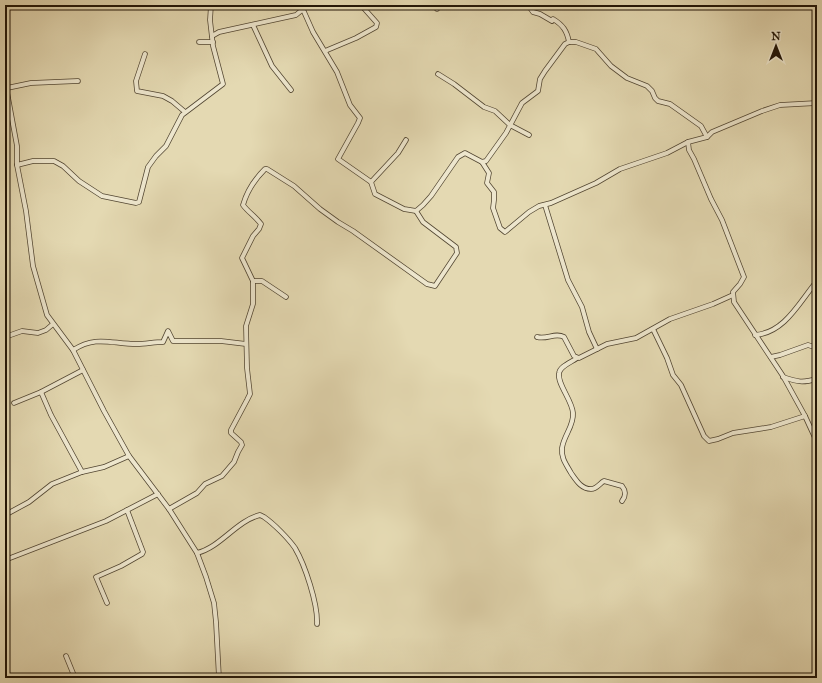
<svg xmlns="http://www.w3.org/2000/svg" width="822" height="683" font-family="'IM FELL Great Primer',serif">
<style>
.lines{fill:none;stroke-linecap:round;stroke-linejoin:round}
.minor-casing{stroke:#524632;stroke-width:5.5}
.minor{stroke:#ede6cd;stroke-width:4}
</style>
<rect width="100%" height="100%" fill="#e4d9b2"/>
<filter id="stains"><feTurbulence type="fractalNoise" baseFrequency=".005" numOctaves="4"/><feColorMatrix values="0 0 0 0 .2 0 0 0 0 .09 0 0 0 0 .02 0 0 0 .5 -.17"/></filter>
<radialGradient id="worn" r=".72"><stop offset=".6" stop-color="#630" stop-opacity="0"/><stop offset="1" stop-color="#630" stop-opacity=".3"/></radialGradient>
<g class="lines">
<defs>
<g id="minor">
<path d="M301,5l12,27 24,40 13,33 10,13 -2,5 -20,36 33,23 4,12 29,15 12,2 7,-6 8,-9 27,-39 7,-4 17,9 4,-1 20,-28 16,-30 16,-12 2,-12 5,-8 20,-27 4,-2h7l20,7 15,17 16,12 20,8 5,5 3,7 3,3 12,3 31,22 6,11"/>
<path d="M437,5v4"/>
<path d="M528,5l5,7 7,2 12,7 1,-2c10,6 14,12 16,23"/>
<path d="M253,25l19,41 19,24"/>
<path d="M212,36l7,-4 77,-17 6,-5"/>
<path d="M199,42h14"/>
<path d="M325,51l31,-13 20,-11 1,-4 -16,-18"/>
<path d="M145,54l-9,27 1,10 26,5 9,5 13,11"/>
<path d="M5,61l2,31 10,54v19l9,46 7,55 14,49 26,35 31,61 25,45 40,53 28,44 9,24 8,26 2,19 3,56"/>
<path d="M438,74l16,10 30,23 11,4 15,14 19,10"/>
<path d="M7,88l24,-5 47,-2"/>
<path d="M688,142l1,8 5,9 17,40 11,21 22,57 -4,7 -7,8 1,10 49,74 22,40 12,26"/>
<path d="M482,162l7,11 -2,10 7,9v8l-1,8 7,20 5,4 24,-20 10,-6 12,-3 45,-20 24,-14 47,-16 21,-11 19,-5 5,-5 50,-21 18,-6 37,-2"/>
<path d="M17,165l16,-4h21l9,5 16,15 23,15 34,7 3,-1 9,-35 8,-11 10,-10 16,-31 41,-31 -10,-38 -3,-26 1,-15"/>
<path d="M371,182l27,-29 8,-13"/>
<path d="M545,205l23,75 14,27 7,25 8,17"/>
<path d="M253,281h9l24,16"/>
<path d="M653,329l14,29 6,17 8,10 23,51 5,5 9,-2 15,-6 38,-6 34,-11"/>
<path d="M755,335c30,-2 45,-34 62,-54"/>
<path d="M5,337l17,-6 16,2 8,-3 7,-6"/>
<path d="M537,337c10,3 18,-5 27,0l10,19 5,2 28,-14 29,-6 34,-19 43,-15 20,-9"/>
<path d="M73,350c24,-15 38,-6 64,-6 9,0 17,-2 26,-2l5,-11 5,10h48l25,3"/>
<path d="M771,357l9,-2 28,-10 9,3"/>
<path d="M577,358c-5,4 -17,8 -18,15 -2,11 13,27 14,40 1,13 -9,22 -11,35 -1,10 4,16 9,25 5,7 10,16 20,16 6,0 9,-6 13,-8l18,5c4,5 4,10 0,15"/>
<path d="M783,377c15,5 19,6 34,2"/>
<path d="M41,392l10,23 31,57 22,-5 25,-11"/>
<path d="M14,403l27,-11 42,-22"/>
<path d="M169,509l28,-16 8,-9 17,-8 12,-14 4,-10 4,-7 -1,-3 -10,-9v-3l16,-30 3,-6 -3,-26 -1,-42 7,-22v-23l-11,-23 11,-22 6,-7 2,-5c-6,-8 -13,-12 -18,-19 4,-14 12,-26 22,-36h2l27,17 26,23 18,13 15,9 74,53 8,2 22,-33 -1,-6 -33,-25 -7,-11"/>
<path d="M5,515l24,-13 23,-18 30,-12"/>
<path d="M197,553c24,-6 39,-32 63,-38l4,2c10,7 24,21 31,31 10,17 23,56 22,76"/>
<path d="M5,560l101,-39 52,-27"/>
<path d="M107,603l-11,-26 25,-11 21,-12 1,-2 -16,-42"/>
<path d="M66,656l9,22"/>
</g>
</defs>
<use href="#minor" class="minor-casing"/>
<use href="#minor" class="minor"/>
</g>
<rect width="822" height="683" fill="none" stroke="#e4d9b2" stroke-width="20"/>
<rect x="6" y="6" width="810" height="671" fill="none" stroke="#211507" stroke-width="2"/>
<rect x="10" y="10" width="802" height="663" fill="none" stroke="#211507"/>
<g transform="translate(776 46)" stroke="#ede6cd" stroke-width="3" paint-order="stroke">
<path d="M0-3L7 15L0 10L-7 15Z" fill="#211507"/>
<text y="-6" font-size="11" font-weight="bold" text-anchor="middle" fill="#211507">N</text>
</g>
<rect width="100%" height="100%" filter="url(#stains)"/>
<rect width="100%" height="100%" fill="url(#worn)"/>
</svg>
